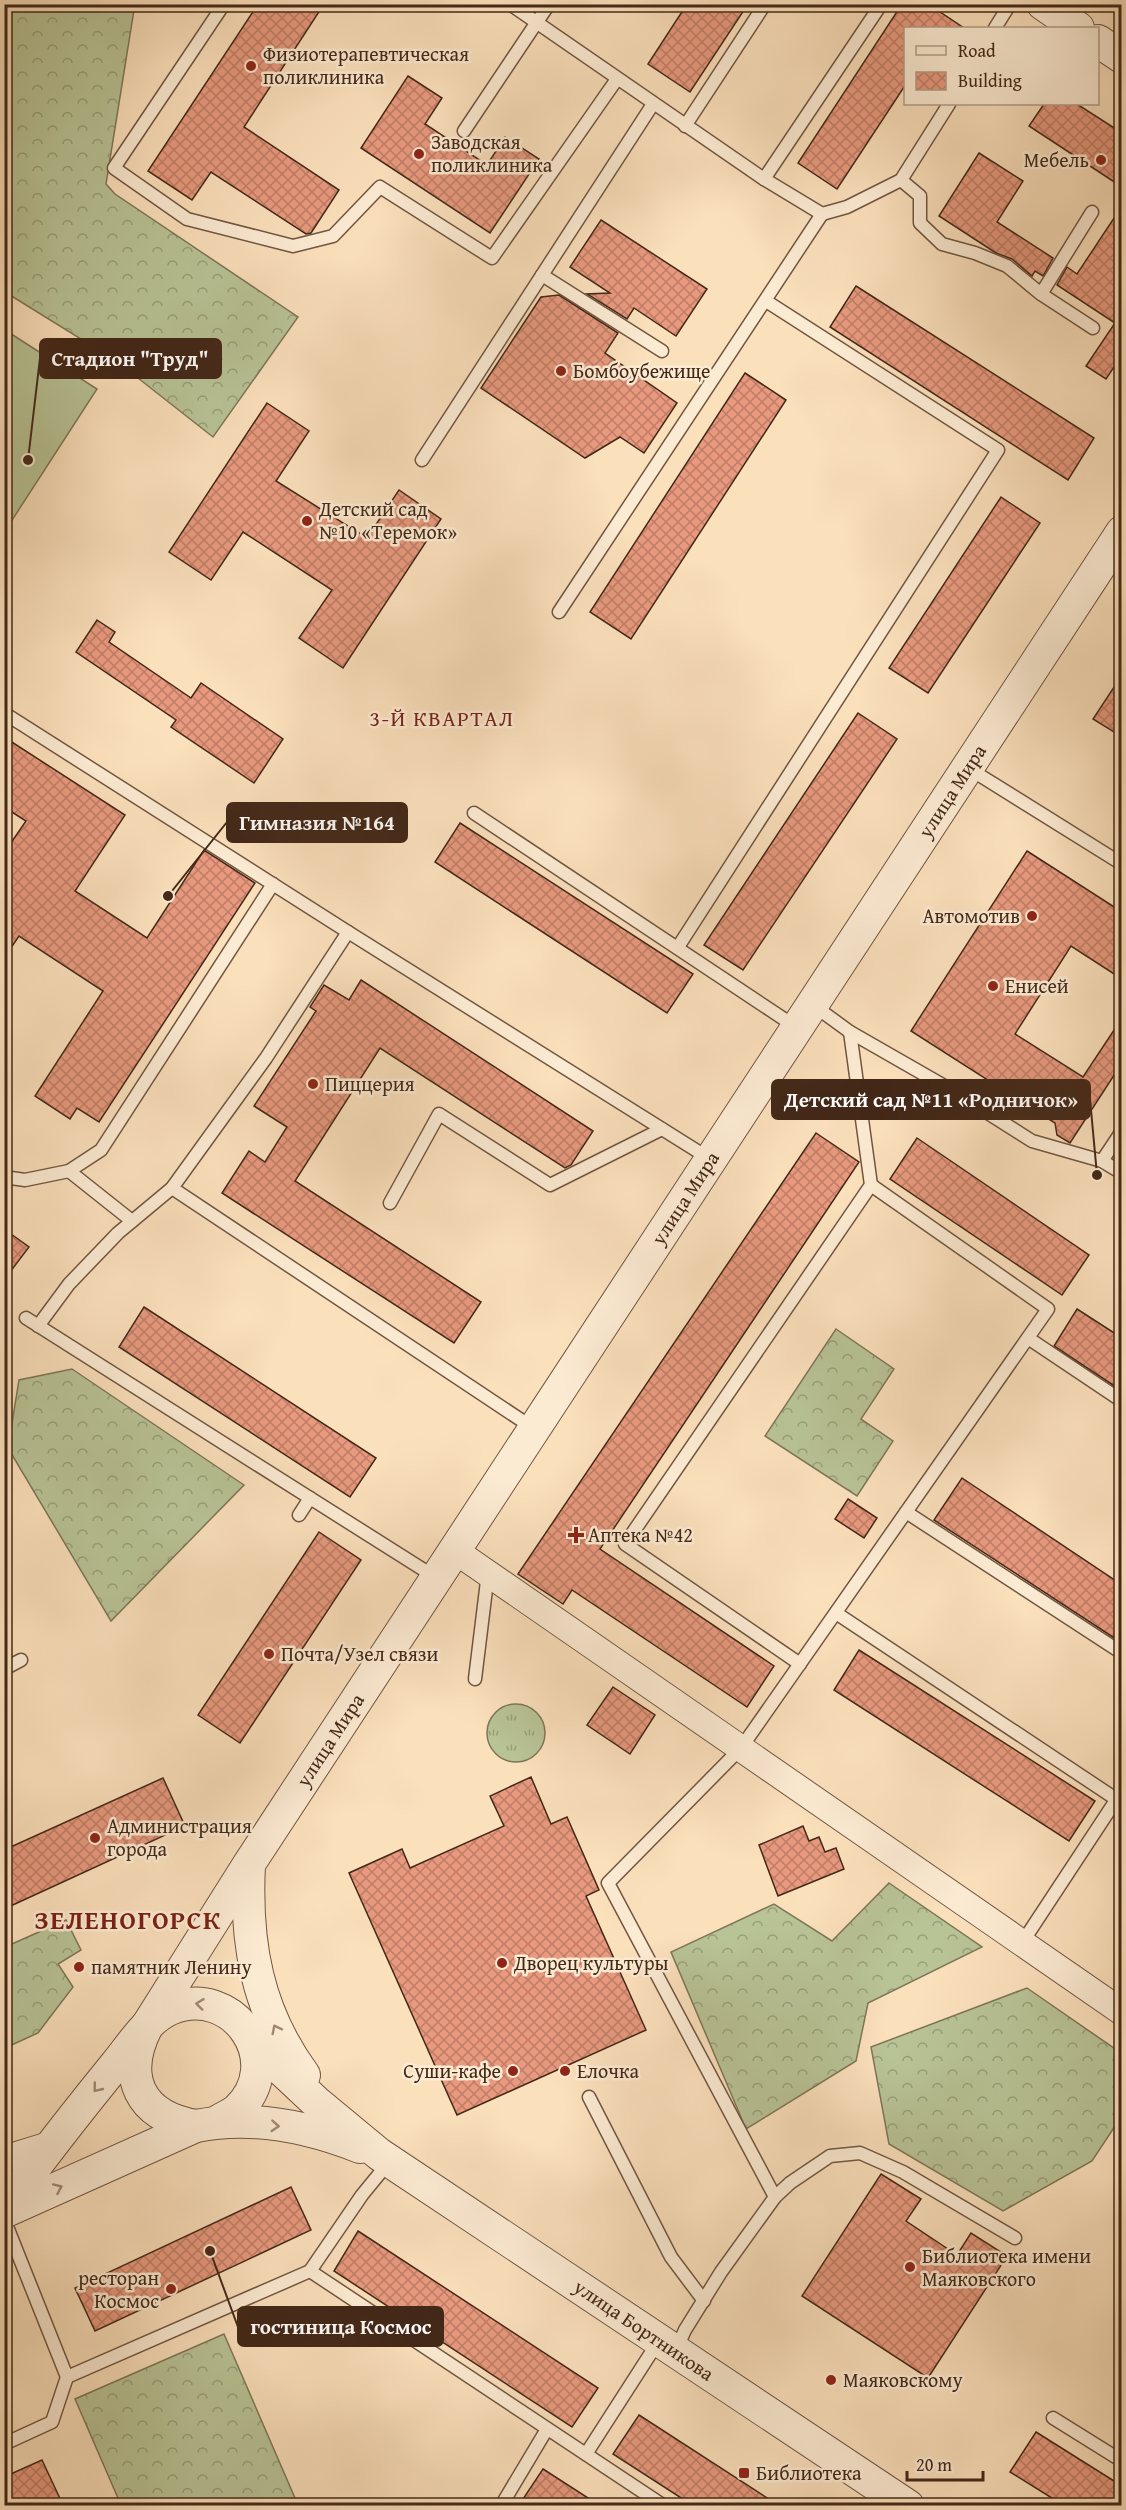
<svg xmlns="http://www.w3.org/2000/svg" width="1126" height="2510" font-family="'Gentium Book Plus',serif">
<style>
.grass{fill:url(#grass-tufts);stroke:#7e7657;stroke-width:1.5}
.forest{fill:url(#forest-crowns);stroke:#7e7657;stroke-width:1.5}
.pitch{fill:#b8c396;stroke:#7e7657;stroke-width:1.5}
.building{fill:url(#building-cross-hatch);stroke:#432818;stroke-width:1.5}
.lines{fill:none;stroke-linecap:round;stroke-linejoin:round}
.service-casing{stroke:#715641;stroke-width:15}
.minor-casing{stroke:#715641;stroke-width:28}
.tertiary-casing{stroke:#715641;stroke-width:34}
.service{stroke:#fcebd3;stroke-width:12}
.minor{stroke:#fcebd3;stroke-width:26}
.tertiary{stroke:#fcebd3;stroke-width:32}
.oneway{stroke:#a08a76}
.poi-dot{fill:#8f2418;stroke:#fcebd3;stroke-width:2}
.labels{text-anchor:middle;stroke-width:5;stroke-linejoin:round;paint-order:stroke}
.poi-label{font-size:20px;fill:#432818;stroke:#fcebd3;text-anchor:start}
.street-label{font-size:20px;fill:#432818;stroke:#fcebd3}
.quarter-label{font-size:22px;letter-spacing:1.5px;fill:#7a1f14;stroke:#fcebd3}
.district-label{font-size:26px;font-weight:bold;letter-spacing:1.5px;fill:#7a1f14;stroke:#fcebd3}
.leader{fill:none;stroke:#432818;stroke-width:2}
.callout-dot{fill:#432818;stroke:#fcebd3;stroke-width:2}
.callout{fill:#432818;stroke:#432818;stroke-width:2}
.callout-label{font-size:21px;text-anchor:middle;font-weight:bold;fill:#fff}
</style>
<defs>
<pattern id="grass-tufts" width="24" height="20" patternUnits="userSpaceOnUse" patternTransform="scale(1.5)"><rect width="24" height="20" fill="#b8c396"/><path d="M3 7l-1-3M5 7V3M7 7l1-3M15 17l-1-3M17 17v-4M19 17l1-3" fill="none" stroke="#979e79"/></pattern>
<pattern id="forest-crowns" width="20" height="18" patternUnits="userSpaceOnUse" patternTransform="scale(1.5)"><rect width="20" height="18" fill="#b8c396"/><path d="M2 6a3 3 0 1 1 6 0M12 15a3 3 0 1 1 6 0" fill="none" stroke="#979e79"/></pattern>
<pattern id="building-cross-hatch" width="8" height="8" patternUnits="userSpaceOnUse" patternTransform="scale(1.5)"><rect width="8" height="8" fill="#e8997e"/><path d="M0 0l8 8M0 8l8-8" fill="none" stroke="#be7d66"/></pattern>
</defs>
<rect width="100%" height="100%" fill="#fbe0bc"/>
<filter id="stains"><feTurbulence type="fractalNoise" baseFrequency=".00333" numOctaves="4"/><feColorMatrix values="0 0 0 0 .2 0 0 0 0 .09 0 0 0 0 .02 0 0 0 .5 -.17"/></filter>
<radialGradient id="worn" r=".72"><stop offset=".6" stop-color="#630" stop-opacity="0"/><stop offset="1" stop-color="#630" stop-opacity=".3"/></radialGradient>
<circle class="grass" cx="516" cy="1733" r="29"/>
<g class="forest">
<path d="M4,5h134l-4,5 -28,174 9,10 183,123 -85,120 -98,-77 -110,-68z"/>
<path d="M836,1329l58,40 -33,50 32,22 -36,55 -92,-60z"/>
<path d="M72,1369l172,116 -133,136 -103,-173 11,-68z"/>
<path d="M889,1883l93,64 -114,56 -12,58 -110,68 -75,-177 103,-48 58,37z"/>
<path d="M66,1920l15,30 -23,14 15,23 -35,46 -33,15v-101z"/>
<path d="M1027,1988l94,65v64l-29,44 -89,50 -114,-67 -18,-97z"/>
<path d="M224,2334l74,171h-177l-46,-106z"/>
</g>
<path class="pitch" d="M5,330l92,59 -92,142z"/>
<g class="building">
<path d="M258,4h66l-80,123 95,63 -28,43 -5,1 -95,-62 -19,28 -44,-29z"/>
<path d="M687,4h61l-58,88 -42,-28z"/>
<path d="M902,4h26l36,24h-58v56l-69,105 -39,-26z"/>
<path d="M408,76l34,22 -17,26 62,41 18,-28 34,22 -49,74 -129,-85z"/>
<path d="M1044,104h33l45,29v54l-93,-61z"/>
<path d="M979,153l44,28 -26,41 56,36 -10,18 -8,-5 -3,5 -20,-17 -16,-6 -57,-37z"/>
<path d="M1122,206v149l-16,24 -20,-13 29,-43 -58,-38 10,-18 10,7z"/>
<path d="M601,220l106,69 -31,47 -42,-28 -7,11 -40,-25 23,-1 -40,-26z"/>
<path d="M856,286l238,152 -26,42 -238,-153z"/>
<path d="M559,295l59,38 -13,20 72,50 -33,50 -24,-16 -35,21 -104,-70 60,-91z"/>
<path d="M745,373l41,27 -155,239 -41,-27z"/>
<path d="M267,403l42,28 -33,50 91,57 32,-48 42,29 -98,149 -44,-30 33,-48 -89,-58 -32,48 -42,-28z"/>
<path d="M1001,497l39,26 -112,170 -39,-25z"/>
<path d="M97,620l18,12 -6,10 82,56 10,-15 82,56 -29,44 -83,-56 5,-7 -100,-68z"/>
<path d="M1122,675v62l-29,-18z"/>
<path d="M858,713l39,26 -154,231 -39,-25z"/>
<path d="M4,737l121,78 -50,76 72,47 57,-88 51,33 -156,239 -22,-14 -7,11 -35,-23 68,-105 -84,-55 -15,22v-105l22,-32 -22,-14z"/>
<path d="M460,823l233,151 -26,39 -232,-151z"/>
<path d="M1027,851l95,61v67l-51,-33 -56,88 68,43 39,-59v45l-52,80 -13,-8 -2,-12 -144,-92z"/>
<path d="M361,980l232,151 -22,34 -6,3 -185,-120 -85,133 186,121 -27,41 -232,-150 27,-42 16,11 22,-35 -33,-21 62,-95 -6,-4 14,-22 25,15z"/>
<path d="M816,1133l43,29 -259,387 174,117 -27,41 -175,-117 -9,14 -45,-30z"/>
<path d="M917,1138l172,117 -27,40 -172,-116z"/>
<path d="M4,1229l25,18 -25,33z"/>
<path d="M144,1307l232,151 -26,39 -231,-150z"/>
<path d="M1077,1309l45,29v53l-68,-45z"/>
<path d="M962,1478l160,107v58l-188,-123z"/>
<path d="M848,1499l29,19 -13,20 -29,-19z"/>
<path d="M319,1532l42,28 -121,183 -42,-28z"/>
<path d="M859,1650l236,151 -26,40 -235,-151z"/>
<path d="M613,1687l42,28 -25,39 -43,-29z"/>
<path d="M531,1777l20,47 16,-7 32,73 -13,6 60,134 -189,85 -108,-242 53,-24 8,19 94,-42 -14,-30z"/>
<path d="M163,1778l22,48 -181,83v-59z"/>
<path d="M803,1826l6,15 10,-4 6,15 11,-4 8,21 -66,27 -19,-51z"/>
<path d="M881,2174l40,25 -15,22 51,34 14,-22 36,23 -79,122 -126,-82z"/>
<path d="M291,2187l20,43 -216,101 -20,-43z"/>
<path d="M358,2231l240,157 -26,39 -238,-156z"/>
<path d="M639,2415l139,90h-86l-79,-51z"/>
<path d="M1036,2432l86,54v19h-59l-53,-33z"/>
<path d="M42,2460l21,45h-59v-28z"/>
<path d="M543,2469l56,36h-80z"/>
</g>
<g class="lines">
<defs>
<g id="service">
<path d="M224,4l-110,164 73,51 106,27 40,-10 47,-49 112,71 125,-179"/>
<path d="M510,4l254,175 58,35 25,-7 54,-27 48,-76"/>
<path d="M995,28l15,-24"/>
<path d="M685,126l80,-122"/>
<path d="M464,131l85,-127"/>
<path d="M764,179l116,-173 -3,-2"/>
<path d="M901,180l19,16v27l22,21 33,9 32,13 34,28 51,-82"/>
<path d="M542,275l120,76"/>
<path d="M1041,294l52,34"/>
<path d="M422,460l231,-356"/>
<path d="M559,612l263,-398"/>
<path d="M4,713l344,219 362,227"/>
<path d="M968,768l154,96"/>
<path d="M474,813l322,214"/>
<path d="M678,947l320,-497 -232,-149"/>
<path d="M813,1005l37,27 103,59 79,50 70,20 20,12"/>
<path d="M1102,1161l20,-30"/>
<path d="M69,1171l63,50"/>
<path d="M4,1177l21,3 44,-9 32,-21 172,-266"/>
<path d="M172,1188l361,240"/>
<path d="M390,1203l49,-89 111,71 112,-56"/>
<path d="M26,1318l284,180"/>
<path d="M38,1326l31,-42 49,-51 54,-45 94,-130 82,-126"/>
<path d="M1028,1338l94,63"/>
<path d="M906,1512l216,141"/>
<path d="M299,1515l11,-17 125,79"/>
<path d="M836,1613l280,186"/>
<path d="M800,1664l-175,-120 246,-359 -21,-153"/>
<path d="M4,1669l17,-9"/>
<path d="M475,1679l13,-106"/>
<path d="M1022,1943l100,-152"/>
<path d="M589,2097l82,160 33,44"/>
<path d="M775,2197l-167,-314 133,-135 307,-439 -177,-124"/>
<path d="M4,2219l63,158 -15,45 -48,22"/>
<path d="M310,2271l354,235"/>
<path d="M676,2350l9,-20 36,-58 54,-75 15,-14 40,-27 30,-3 43,19 112,66"/>
<path d="M67,2377l243,-106 52,-76 27,-33"/>
<path d="M1053,2418l69,43"/>
<path d="M586,2454l72,-112"/>
<path d="M501,2506l46,-77"/>
</g>
<g id="minor">
<path d="M454,1550l668,462"/>
<path d="M4,2159l45,-14"/>
</g>
<g id="tertiary">
<path d="M1043,4l35,24"/>
<path d="M1098,41l24,16"/>
<path d="M249,1865c-4,78 8,146 55,210"/>
<path d="M253,2043l62,58 64,53 529,352"/>
<path d="M196,2126c-57,-10 -75,-49 -49,-100l102,-162 873,-1332"/>
<path d="M4,2209c36,-50 73,-97 112,-145 15,-18 31,-45 54,-55 64,-27 118,54 67,101 -6,5 -14,8 -20,12"/>
<path d="M4,2212l192,-86c54,-11 113,1 164,21"/>
</g>
</defs>
<use href="#service" class="service-casing"/>
<use href="#minor" class="minor-casing"/>
<use href="#tertiary" class="tertiary-casing"/>
<use href="#service" class="service"/>
<use href="#minor" class="minor"/>
<use href="#tertiary" class="tertiary"/>
</g>
<defs><path id="oneway-chevron" d="M-2-3.5L2.5 0L-2 3.5" fill="none" stroke-width="1.6" stroke-linecap="round" stroke-linejoin="round" transform="scale(1.5)"/></defs>
<g class="oneway">
<use href="#oneway-chevron" transform="translate(200 2004) rotate(-173)"/>
<use href="#oneway-chevron" transform="translate(276 2029) rotate(-117)"/>
<use href="#oneway-chevron" transform="translate(97 2088) rotate(129)"/>
<use href="#oneway-chevron" transform="translate(275 2126) rotate(4)"/>
<use href="#oneway-chevron" transform="translate(58 2188) rotate(-24)"/>
</g>
<g class="poi-dot">
<circle cx="251" cy="66" r="6"/>
<circle cx="419" cy="154" r="6"/>
<circle cx="1101" cy="160" r="6"/>
<circle cx="561" cy="371" r="6"/>
<circle cx="307" cy="521" r="6"/>
<circle cx="1032" cy="916" r="6"/>
<circle cx="993" cy="986" r="6"/>
<circle cx="313" cy="1084" r="6"/>
<path d="M573 1526h6v6h6v6h-6v6h-6v-6h-6v-6h6z"/>
<circle cx="269" cy="1654" r="6"/>
<circle cx="95" cy="1838" r="6"/>
<circle cx="502" cy="1963" r="6"/>
<circle cx="79" cy="1967" r="6"/>
<circle cx="513" cy="2071" r="6"/>
<circle cx="565" cy="2071" r="6"/>
<circle cx="910" cy="2267" r="6"/>
<circle cx="171" cy="2289" r="6"/>
<circle cx="831" cy="2380" r="6"/>
<rect x="738" y="2467" width="12" height="12" rx="3"/>
</g>
<g class="labels">
<g class="poi-label">
<text x="263" y="61">Физиотерапевтическая<tspan x="263" dy="23">поликлиника</tspan></text>
<text x="431" y="149">Заводская<tspan x="431" dy="23">поликлиника</tspan></text>
<text x="1089" y="167" text-anchor="end">Мебель</text>
<text x="573" y="378">Бомбоубежище</text>
<text x="319" y="516">Детский сад<tspan x="319" dy="23">№10 «Теремок»</tspan></text>
<text x="1020" y="923" text-anchor="end">Автомотив</text>
<text x="1005" y="993">Енисей</text>
<text x="325" y="1091">Пиццерия</text>
<text x="588" y="1542">Аптека №42</text>
<text x="281" y="1661">Почта/Узел связи</text>
<text x="107" y="1833">Администрация<tspan x="107" dy="23">города</tspan></text>
<text x="514" y="1970">Дворец культуры</text>
<text x="91" y="1974">памятник Ленину</text>
<text x="501" y="2078" text-anchor="end">Суши-кафе</text>
<text x="577" y="2078">Елочка</text>
<text x="922" y="2263">Библиотека имени<tspan x="922" dy="23">Маяковского</tspan></text>
<text x="159" y="2285" text-anchor="end">ресторан<tspan x="159" dy="23">Космос</tspan></text>
<text x="843" y="2387">Маяковскому</text>
<text x="756" y="2480">Библиотека</text>
</g>
<g class="street-label">
<text transform="translate(952 791) rotate(-57)" y="7">улица Мира</text>
<text transform="translate(685 1198) rotate(-57)" y="7">улица Мира</text>
<text transform="translate(330 1740) rotate(-57)" y="7">улица Мира</text>
<text transform="translate(644 2330) rotate(34)" y="7">улица Бортникова</text>
</g>
<g class="quarter-label">
<text x="442" y="726">3-Й КВАРТАЛ</text>
</g>
<g class="district-label">
<text x="128" y="1929">ЗЕЛЕНОГОРСК</text>
</g>
</g>
<path class="leader" d="M28 460L40 358M168 896L227 822M1097 1175L1090 1099M210 2251L238 2327"/>
<g class="callout-dot">
<circle cx="28" cy="460" r="6"/>
<circle cx="168" cy="896" r="6"/>
<circle cx="1097" cy="1175" r="6"/>
<circle cx="210" cy="2251" r="6"/>
</g>
<g class="callout">
<rect x="40" y="339" width="181" height="39" rx="6"/>
<rect x="227" y="803" width="180" height="39" rx="6"/>
<rect x="772" y="1080" width="318" height="39" rx="6"/>
<rect x="238" y="2307" width="205" height="39" rx="6"/>
</g>
<g class="callout-label">
<text x="130" y="366">Стадион "Труд"</text>
<text x="317" y="830">Гимназия №164</text>
<text x="931" y="1107">Детский сад №11 «Родничок»</text>
<text x="341" y="2334">гостиница Космос</text>
</g>
<rect width="1126" height="2510" fill="none" stroke="#fbe0bc" stroke-width="24"/>
<rect x="6" y="6" width="1114" height="2498" fill="none" stroke="#432818" stroke-width="3"/>
<rect x="12" y="12" width="1102" height="2486" fill="none" stroke="#432818" stroke-width="1.5"/>
<rect x="904" y="27" width="195" height="78" fill="#fcebd3" stroke="#b29d88" stroke-width="1.5"/>
<rect x="916" y="46" width="30" height="9" fill="#fcebd3" stroke="#b29d88" stroke-width="1.5"/>
<text x="958" y="57" font-size="18" fill="#432818">Road</text>
<rect x="916" y="72" width="30" height="18" fill="url(#building-cross-hatch)" stroke="#b29d88" stroke-width="1.5"/>
<text x="958" y="87" font-size="18" fill="#432818">Building</text>
<path d="M907 2471v9h76v-9" fill="none" stroke="#432818" stroke-width="3"/>
<text x="916" y="2471" font-size="18" fill="#432818" stroke="#fcebd3" stroke-width="4.5" paint-order="stroke">20 m</text>
<rect width="100%" height="100%" filter="url(#stains)"/>
<rect width="100%" height="100%" fill="url(#worn)"/>
</svg>
